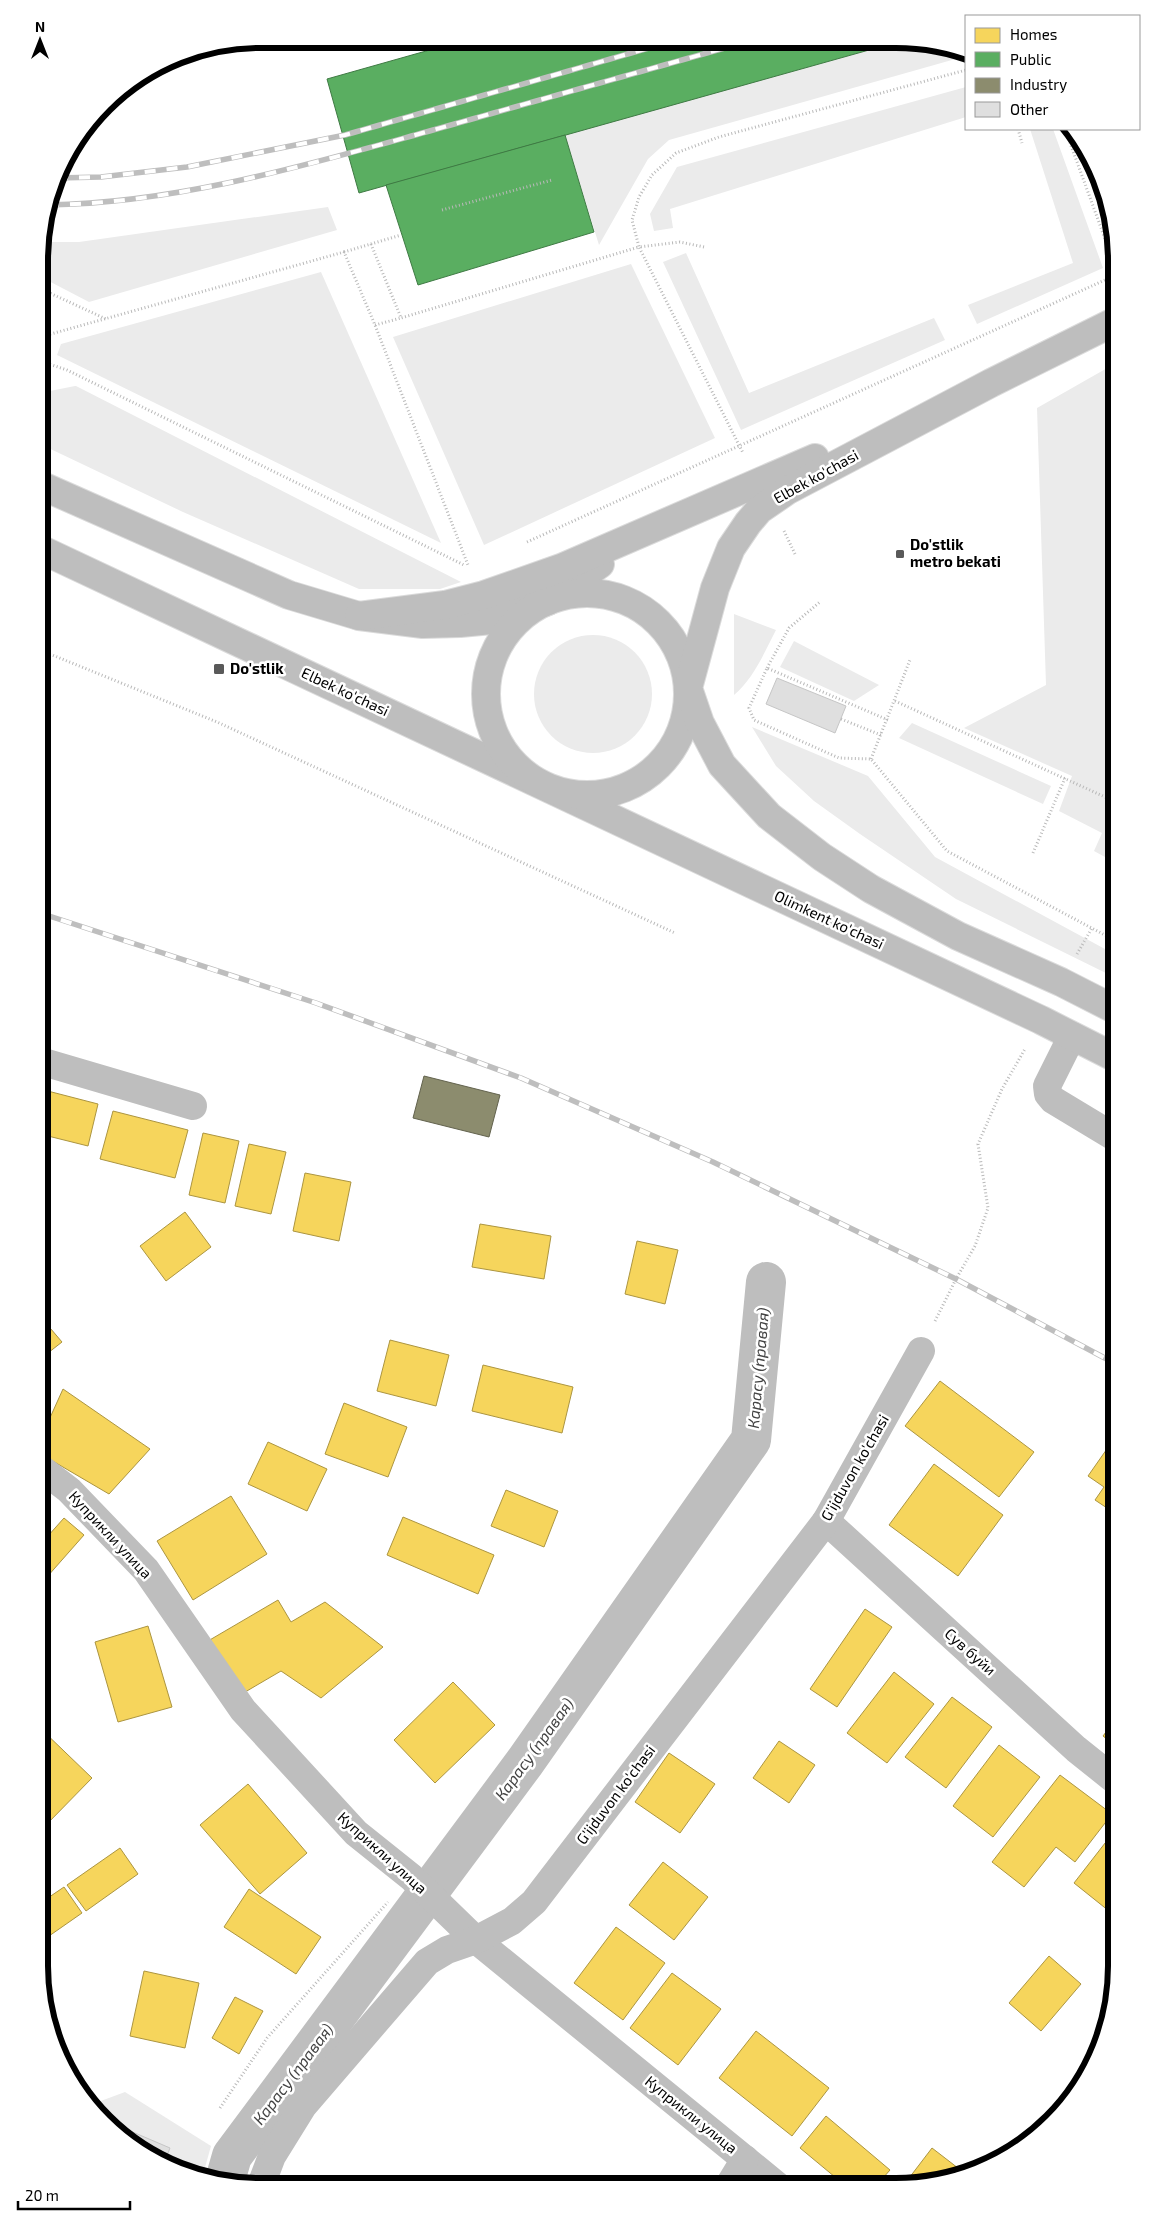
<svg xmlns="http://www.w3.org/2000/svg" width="1155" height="2226" font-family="'Exo 2',sans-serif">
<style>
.green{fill:#ebebeb}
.homes{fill:#f6d55c;stroke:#ac9540}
.public{fill:#5aae61;stroke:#3f7a44}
.industry{fill:#8c8c6e;stroke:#62624d}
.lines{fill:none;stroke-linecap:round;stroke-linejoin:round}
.canal{stroke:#bebebe;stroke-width:40}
.building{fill:#dfdfdf;stroke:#c6c6c6}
.major-casing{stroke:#dbdbdb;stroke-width:30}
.path{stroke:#b9b9b9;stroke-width:3;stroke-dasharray:1 2.5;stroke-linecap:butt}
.minor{stroke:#bebebe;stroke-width:28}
.major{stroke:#bebebe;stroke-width:28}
.rail-casing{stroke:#bebebe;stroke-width:5.5}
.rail{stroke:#fff;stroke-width:4;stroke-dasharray:11;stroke-linecap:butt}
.poi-dot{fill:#595959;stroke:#fff;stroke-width:2}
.labels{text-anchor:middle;stroke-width:5;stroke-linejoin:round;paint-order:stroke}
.street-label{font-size:15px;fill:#000;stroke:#fff}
.poi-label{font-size:15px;font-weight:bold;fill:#000;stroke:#fff;text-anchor:start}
.water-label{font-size:16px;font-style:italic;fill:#434343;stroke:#fff}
.rim{fill:none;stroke:#000;stroke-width:6}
</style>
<rect width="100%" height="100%" fill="#fff"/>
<g class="green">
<path d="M894,43h44l28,9v4l-297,84 -21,19 -49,86 -34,-110z"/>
<path d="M966,87v30l-296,92 3,19 -19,3 -4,-17 27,-47z"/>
<path d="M1030,129h23l50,139 -126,56 -9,-19 105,-42z"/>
<path d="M328,207l9,23 -248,72 -48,-25v-35h38z"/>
<path d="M686,253l63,140 185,-75 11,22 -204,90 -78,-168z"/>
<path d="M631,264l84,174 -231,107 -91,-208z"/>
<path d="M321,272l120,271 -384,-188 4,-11z"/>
<path d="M1116,363v500l-22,-12 8,-18 -43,-22 13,-35 -108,-48 82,-43 -9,-277z"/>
<path d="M75,386h1l385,196 -21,7h-81l-176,-77 -143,-68v-51z"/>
<path d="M734,614l42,16c-12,23 -22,48 -42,65z"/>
<circle cx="593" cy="694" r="59"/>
<path d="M794,641l85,44 -25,16 -74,-34z"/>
<path d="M912,723l139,63 -8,18 -144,-66z"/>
<path d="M752,727l116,49 67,81 181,98v23l-160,-79 -96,-65 -46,-33 -38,-35z"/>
<path d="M125,2092l86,54 -9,32 -27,-8 -61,-37 -24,-28z"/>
</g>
<g class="homes">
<path d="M40,1089l58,15 -10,42 -48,-12z"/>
<path d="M113,1111l75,19 -13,48 -75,-19z"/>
<path d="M203,1133l36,8 -14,62 -36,-8z"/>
<path d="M249,1144l37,8 -15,62 -36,-8z"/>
<path d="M305,1173l46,9 -12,59 -46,-10z"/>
<path d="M185,1212l26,35 -45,34 -26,-35z"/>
<path d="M480,1224l71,12 -7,43 -72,-12z"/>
<path d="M637,1241l41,9 -13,54 -40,-10z"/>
<path d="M39,1315l23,27 -23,18z"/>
<path d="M390,1340l59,15 -13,51 -59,-15z"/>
<path d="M483,1365l90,22 -11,46 -90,-22z"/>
<path d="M940,1381l94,71 -35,45 -94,-71z"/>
<path d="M63,1389l87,60 -41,45 -70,-41v-11z"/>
<path d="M344,1403l63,24 -19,50 -63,-23z"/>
<path d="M1116,1436v78l-21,-14 9,-13 -16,-11z"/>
<path d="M268,1442l59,27 -20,42 -59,-27z"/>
<path d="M934,1464l69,51 -45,61 -69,-51z"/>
<path d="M506,1490l52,21 -14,36 -53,-21z"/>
<path d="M231,1496l36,58 -74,46 -36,-59z"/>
<path d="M403,1517l91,38 -16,39 -91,-39z"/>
<path d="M64,1518l20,17 -45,51v-40z"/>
<path d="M278,1600l13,22 34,-20 58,45 -62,51 -40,-27 -41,24 -32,-54z"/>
<path d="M865,1609l27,18 -55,80 -27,-18z"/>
<path d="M148,1626l24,81 -54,15 -23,-80z"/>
<path d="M894,1672l40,32 -47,59 -40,-30z"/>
<path d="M453,1682l42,43 -60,58 -41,-43z"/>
<path d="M952,1697l40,30 -46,61 -41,-31z"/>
<path d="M1116,1719v27l-13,-10z"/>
<path d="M39,1727l53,51 -46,47 -7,-7z"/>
<path d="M779,1741l36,24 -26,38 -36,-25z"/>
<path d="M999,1745l41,32 -47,60 -40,-31z"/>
<path d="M669,1753l46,31 -35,49 -45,-31z"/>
<path d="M1060,1775l52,39 -37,48 -19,-15 -32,40 -32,-25z"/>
<path d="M248,1784l59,69 -47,41 -60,-69z"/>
<path d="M1116,1829v84l-2,2 -40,-32z"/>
<path d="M120,1848l18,26 -52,37 -19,-26z"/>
<path d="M663,1862l45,35 -34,43 -45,-35z"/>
<path d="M64,1887l18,26 -43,30v-39z"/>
<path d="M249,1889l72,48 -25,37 -72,-47z"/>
<path d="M616,1927l49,36 -42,57 -49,-37z"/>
<path d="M1049,1956l32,28 -40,47 -32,-28z"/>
<path d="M144,1971l55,12 -14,65 -55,-12z"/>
<path d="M672,1973l49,36 -43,56 -48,-37z"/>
<path d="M235,1997l28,14 -24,43 -27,-16z"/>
<path d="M756,2031l73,57 -37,48 -73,-58z"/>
<path d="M50,2033l32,62h-1l-5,-6z"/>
<path d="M826,2116l64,54 -15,17h-28l-47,-39z"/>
<path d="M932,2148l35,27 -64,11z"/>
</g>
<g class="public">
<path d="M465,40l429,3 -535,150 -32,-114z"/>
<path d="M565,135l29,97 -176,53 -32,-100z"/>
</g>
<path class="industry" d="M424,1076l76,19 -11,42 -76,-19z"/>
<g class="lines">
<path class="canal" d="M224,2184l8,-28 293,-394 226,-322 15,-158"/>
</g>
<g class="building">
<path d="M777,678l69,28 -11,27 -69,-29z"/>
<path d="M107,2121l63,27 -6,15 -50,-30 -8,-10z"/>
</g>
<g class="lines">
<defs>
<g id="major">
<path d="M40,485l249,110 70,21 64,8 37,-1 32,-3 56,-19 52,-37"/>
<path d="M40,549l1001,471 75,38"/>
<circle cx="587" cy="694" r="101"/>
<path d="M359,616l86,-11 39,-10 77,-27 254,-110"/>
<path d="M1116,1010l-55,-28 -103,-46 -87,-47 -49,-32 -53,-41 -47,-51 -22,-42 -12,-35 27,-100 16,-40 17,-25 11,-13 29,-20 203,-107 125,-62"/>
</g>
</defs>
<use href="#major" class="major-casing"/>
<g class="path">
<path d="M1018,129l4,14"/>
<path d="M1065,129l51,140"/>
<path d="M442,210l110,-30"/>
<path d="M371,244l30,74 238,-71 104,206"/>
<path d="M704,247l-24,-5 -41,5 -7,-27 7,-23 13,-22 24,-22 43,-16 247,-67"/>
<path d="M344,252l57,-17"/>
<path d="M41,289l65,30"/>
<path d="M375,325l26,-7"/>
<path d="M40,337l304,-85 31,73 93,240"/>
<path d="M40,361l27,9 397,195"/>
<path d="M784,531l11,23"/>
<path d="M527,542l589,-267"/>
<path d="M40,650l177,72 458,211"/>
<path d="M767,668l22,-40 32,-27"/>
<path d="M895,701l221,101"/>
<path d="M841,719l40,16"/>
<path d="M888,720l-121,-52 -18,40 5,12 85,38 32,1 76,92 169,90"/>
<path d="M871,759l39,-99"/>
<path d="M1033,853l32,-75"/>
<path d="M1077,954l15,-26"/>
<path d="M935,1321l21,-42 19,-33 13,-38 -10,-64 24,-55 23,-40"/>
<path d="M220,2108l47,-70 121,-136"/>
</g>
<g class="minor">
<path d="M1072,1036l-25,50 1,8 5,6 63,38"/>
<path d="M40,1061l153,45"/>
<path d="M39,1467l30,23 77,80 97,140 113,123 55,44 65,63 303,247"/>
<path d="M826,1521l250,228 40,32"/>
<path d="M261,2185l11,-29 31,-50 124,-144 20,-12 29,-10 36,-19 22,-19 292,-381 95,-170"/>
<path d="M728,2187l17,-28"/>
</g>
<use href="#major" class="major"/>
<defs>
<g id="rail">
<path d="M57,178l44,-1 86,-10 158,-32 328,-94"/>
<path d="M48,205c129,-2 255,-39 378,-73 106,-30 213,-60 320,-90"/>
<path d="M40,913l276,90 205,75 192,84 243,117 160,85"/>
</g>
</defs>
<use href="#rail" class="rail-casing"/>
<use href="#rail" class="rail"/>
</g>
<g class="poi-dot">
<rect x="895" y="549" width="10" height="10" rx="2.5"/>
<rect x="213" y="663" width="12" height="12" rx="2.5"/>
</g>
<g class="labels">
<g class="street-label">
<text transform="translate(816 477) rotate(-29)" y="5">Elbek ko'chasi</text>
<text transform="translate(345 692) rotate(25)" y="5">Elbek ko'chasi</text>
<text transform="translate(829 920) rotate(25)" y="5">Olimkent ko'chasi</text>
<text transform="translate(855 1468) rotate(-60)" y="5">G'ijduvon ko'chasi</text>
<text transform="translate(110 1535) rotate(47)" y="5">Куприкли улица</text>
<text transform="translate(970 1652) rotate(42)" y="5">Сув буйи</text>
<text transform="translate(616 1795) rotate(-53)" y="5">G'ijduvon ko'chasi</text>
<text transform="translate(382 1853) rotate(42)" y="5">Куприкли улица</text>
<text transform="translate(691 2115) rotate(39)" y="5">Куприкли улица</text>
</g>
<g class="poi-label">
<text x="910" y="550">Do'stlik<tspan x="910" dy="17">metro bekati</tspan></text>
<text x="230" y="674">Do'stlik</text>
</g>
<g class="water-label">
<text transform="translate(758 1368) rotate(-85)" y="6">Карасу (правая)</text>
<text transform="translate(534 1749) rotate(-54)" y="6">Карасу (правая)</text>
<text transform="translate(293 2074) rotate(-53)" y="6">Карасу (правая)</text>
</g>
</g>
<path d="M0 0H1155V2226H0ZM260 48H896A212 212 0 0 1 1108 260V1966A212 212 0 0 1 896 2178H260A212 212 0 0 1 48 1966V260A212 212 0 0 1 260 48Z" fill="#fff" fill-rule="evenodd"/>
<path class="rim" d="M260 48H896A212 212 0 0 1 1108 260V1966A212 212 0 0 1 896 2178H260A212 212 0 0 1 48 1966V260A212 212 0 0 1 260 48Z"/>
<rect x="965" y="15" width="175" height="115" fill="#ffffff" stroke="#999999"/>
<rect x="975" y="28" width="25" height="15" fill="#f6d55c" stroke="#999999"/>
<text x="1010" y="40" font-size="15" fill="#000000">Homes</text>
<rect x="975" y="52" width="25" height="15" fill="#5aae61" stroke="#999999"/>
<text x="1010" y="65" font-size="15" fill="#000000">Public</text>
<rect x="975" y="78" width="25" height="15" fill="#8c8c6e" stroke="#999999"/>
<text x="1010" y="90" font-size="15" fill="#000000">Industry</text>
<rect x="975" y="102" width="25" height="15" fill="#dfdfdf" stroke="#999999"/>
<text x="1010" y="115" font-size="15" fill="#000000">Other</text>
<g transform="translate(40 40)" stroke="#ffffff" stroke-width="4" paint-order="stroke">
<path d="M0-4L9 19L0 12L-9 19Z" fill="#000000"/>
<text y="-8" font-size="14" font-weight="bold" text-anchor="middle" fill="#000000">N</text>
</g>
<path d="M18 2201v8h112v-8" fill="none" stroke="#000000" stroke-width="2.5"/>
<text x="25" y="2201" font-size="15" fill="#000000" stroke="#ffffff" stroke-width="4" paint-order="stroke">20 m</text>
</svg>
